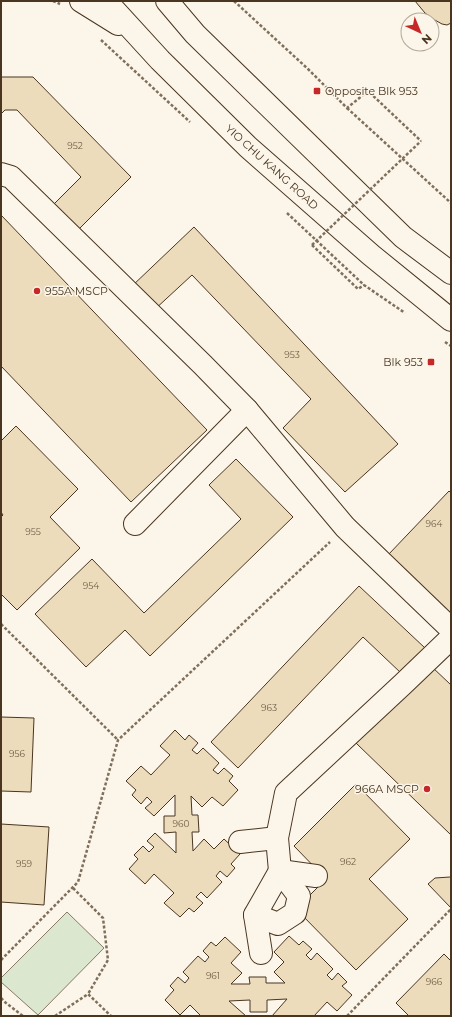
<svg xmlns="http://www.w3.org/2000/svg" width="452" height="1017" font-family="Montserrat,sans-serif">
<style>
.green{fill:#dce7d0;stroke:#887966}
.building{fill:#ecdcbc;stroke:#4a3520}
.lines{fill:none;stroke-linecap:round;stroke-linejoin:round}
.minor-casing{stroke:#4a3520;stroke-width:24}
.major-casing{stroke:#4a3520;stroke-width:24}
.path{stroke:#7f6f5c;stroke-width:2.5;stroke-dasharray:3 2;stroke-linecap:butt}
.minor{stroke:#fbf6e9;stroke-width:22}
.major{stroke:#fbf6e9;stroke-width:22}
.path-bridge{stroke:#7f6f5c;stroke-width:2.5;stroke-dasharray:3 2;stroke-linecap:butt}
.poi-dot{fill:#c62828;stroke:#fbf6e9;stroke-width:1.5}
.labels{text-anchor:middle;stroke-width:3;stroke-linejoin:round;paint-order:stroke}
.number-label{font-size:9px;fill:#725f47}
.poi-label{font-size:11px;fill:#4a3520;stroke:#fbf6e9;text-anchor:start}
.street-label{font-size:11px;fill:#4a3520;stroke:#fbf6e9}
</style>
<rect width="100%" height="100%" fill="#fbf6e9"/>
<path class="green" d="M67,912l37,36 -66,67 -37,-33v-4z"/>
<g class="building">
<path d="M415,1h36v22l-4,2 -5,-1 -9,-5 -8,-6z"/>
<path d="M1,77h32l98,100 -54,54 -25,-25 29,-29 -64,-67h-12l-4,4z"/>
<path d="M1,215l206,215 -76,72 -130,-136z"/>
<path d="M194,227l204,217 -53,48 -62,-64 28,-29 -119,-124 -39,36 -22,-24z"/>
<path d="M16,426l62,63 -28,28 30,31 -63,62 -16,-16v-77l2,-2 -2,-3v-71z"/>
<path d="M236,459l57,58 -143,139 -25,-26 -39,37 -51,-53 57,-55 52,54 97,-94 -32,-34z"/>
<path d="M449,491l2,2v122l-63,-60z"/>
<path d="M359,586l66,62 -24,25 -38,-36 -125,131 -27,-26z"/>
<path d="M431,666l20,19v150l-95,-92z"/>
<path d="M1,717l33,1 -3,74 -30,-1z"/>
<path d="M175,730l10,10 4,-5 9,8 -6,7 5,4 6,-6 16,15 -6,7 5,4 6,-6 9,8 -4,5 9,9 -15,16 -11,-9 -10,10 -11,-11 1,19h6l1,17h-7l1,19 11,-12 10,10 10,-10 16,15 -9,10 4,4 -8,9 -7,-6 -4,5 6,6 -15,16 -6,-6 -5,5 7,6 -9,9 -5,-4 -9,9 -16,-14 10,-10 -20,-19 -9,10 -16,-15 9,-10 -4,-4 9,-9 6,6 5,-5 -7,-6 8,-8 21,20v-21l-12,1v-17h11v-21l-21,21 -9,-8 7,-6 -5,-5 -6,7 -9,-9 4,-5 -10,-9 15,-15 10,9 19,-20 -10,-9z"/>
<path d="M356,784l54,55 -41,40 39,40 -52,51 -60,-61 30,-30 -32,-33z"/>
<path d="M1,824l48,3 -5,78 -43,-3z"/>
<path d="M450,877h1v31l-23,-24 7,-6z"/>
<path d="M289,936l10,9 4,-4 9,8 -6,6 5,5 6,-7 16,16 -6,6 5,5 6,-7 9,9 -5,4 10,9 -15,16 -10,-9 -13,14h-42l15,-17 -20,1v12h-17v-12l-21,1 17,15h-45l-11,-11 -10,10 -15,-15 9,-10 -4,-4 8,-9 7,6 4,-5 -6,-6 15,-16 7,6 4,-5 -6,-6 8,-9 5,4 9,-9 16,15 -10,11 11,10 -11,11h19l-1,-7h17v6h19l-11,-11 10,-10 -10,-10z"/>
<path d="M444,954l7,7v55h-42l-13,-13z"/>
</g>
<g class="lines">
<defs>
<g id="minor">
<path d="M1,174l10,3 192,188 44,45 98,117 106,102"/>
<path d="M135,524l112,-114"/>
<path d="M240,842l37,-4"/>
<path d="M280,871l36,5"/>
<path d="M255,915l23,9 17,-11 4,-17 -19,-25 -3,-33 9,-45 117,-109 48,-46"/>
<path d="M261,953l-6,-38 25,-44"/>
</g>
<g id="major">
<path d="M81,1l37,23"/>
<path d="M106,1l54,59 88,87 123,108 80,65"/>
<path d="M167,1l28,33 208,203 48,36"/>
</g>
</defs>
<use href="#minor" class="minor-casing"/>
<use href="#major" class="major-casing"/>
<g class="path">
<path d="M53,1l7,3"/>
<path d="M234,1l74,68 39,39 21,-17 53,50"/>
<path d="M101,40l89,82"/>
<path d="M347,108l104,95"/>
<path d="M287,213l77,72 41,28"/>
<path d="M312,245l46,44 6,-4"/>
<path d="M445,342l6,4"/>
<path d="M1,624l117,116"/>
<path d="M73,888l30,30 5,42 -20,34"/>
<path d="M1,960l77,-78 40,-142 212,-198"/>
<path d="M1,998l5,5 17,13"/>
<path d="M55,1016l33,-22 23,22"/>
<path d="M347,1016l104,-107"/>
</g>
<use href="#minor" class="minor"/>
<use href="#major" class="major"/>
<path class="path-bridge" d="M312,245l109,-104"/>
</g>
<g class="poi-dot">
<rect x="313" y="87" width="8" height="8" rx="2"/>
<circle cx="37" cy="291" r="4"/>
<rect x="427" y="358" width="8" height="8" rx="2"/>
<circle cx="427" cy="789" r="4"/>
</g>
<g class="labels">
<g class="number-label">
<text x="75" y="149">952</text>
<text x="292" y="358">953</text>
<text x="434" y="527">964</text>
<text x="33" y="535">955</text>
<text x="91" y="589">954</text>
<text x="269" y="711">963</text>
<text x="17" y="757">956</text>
<text x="181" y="827">960</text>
<text x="348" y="865">962</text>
<text x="24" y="867">959</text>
<text x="213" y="979">961</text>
<text x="434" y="985">966</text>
</g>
<g class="poi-label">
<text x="325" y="95">Opposite Blk 953</text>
<text x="45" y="295">955A MSCP</text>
<text x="423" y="366" text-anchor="end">Blk 953</text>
<text x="419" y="793" text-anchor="end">966A MSCP</text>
</g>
<g class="street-label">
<text transform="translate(272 167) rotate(42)" y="4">YIO CHU KANG ROAD</text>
</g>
</g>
<rect width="452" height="1017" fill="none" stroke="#4a3520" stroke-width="4"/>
<g transform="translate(420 32) rotate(136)"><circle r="19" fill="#fbf6e9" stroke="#b4a999"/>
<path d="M0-3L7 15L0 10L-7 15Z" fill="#c62828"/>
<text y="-6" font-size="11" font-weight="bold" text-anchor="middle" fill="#4a3520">N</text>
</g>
</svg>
